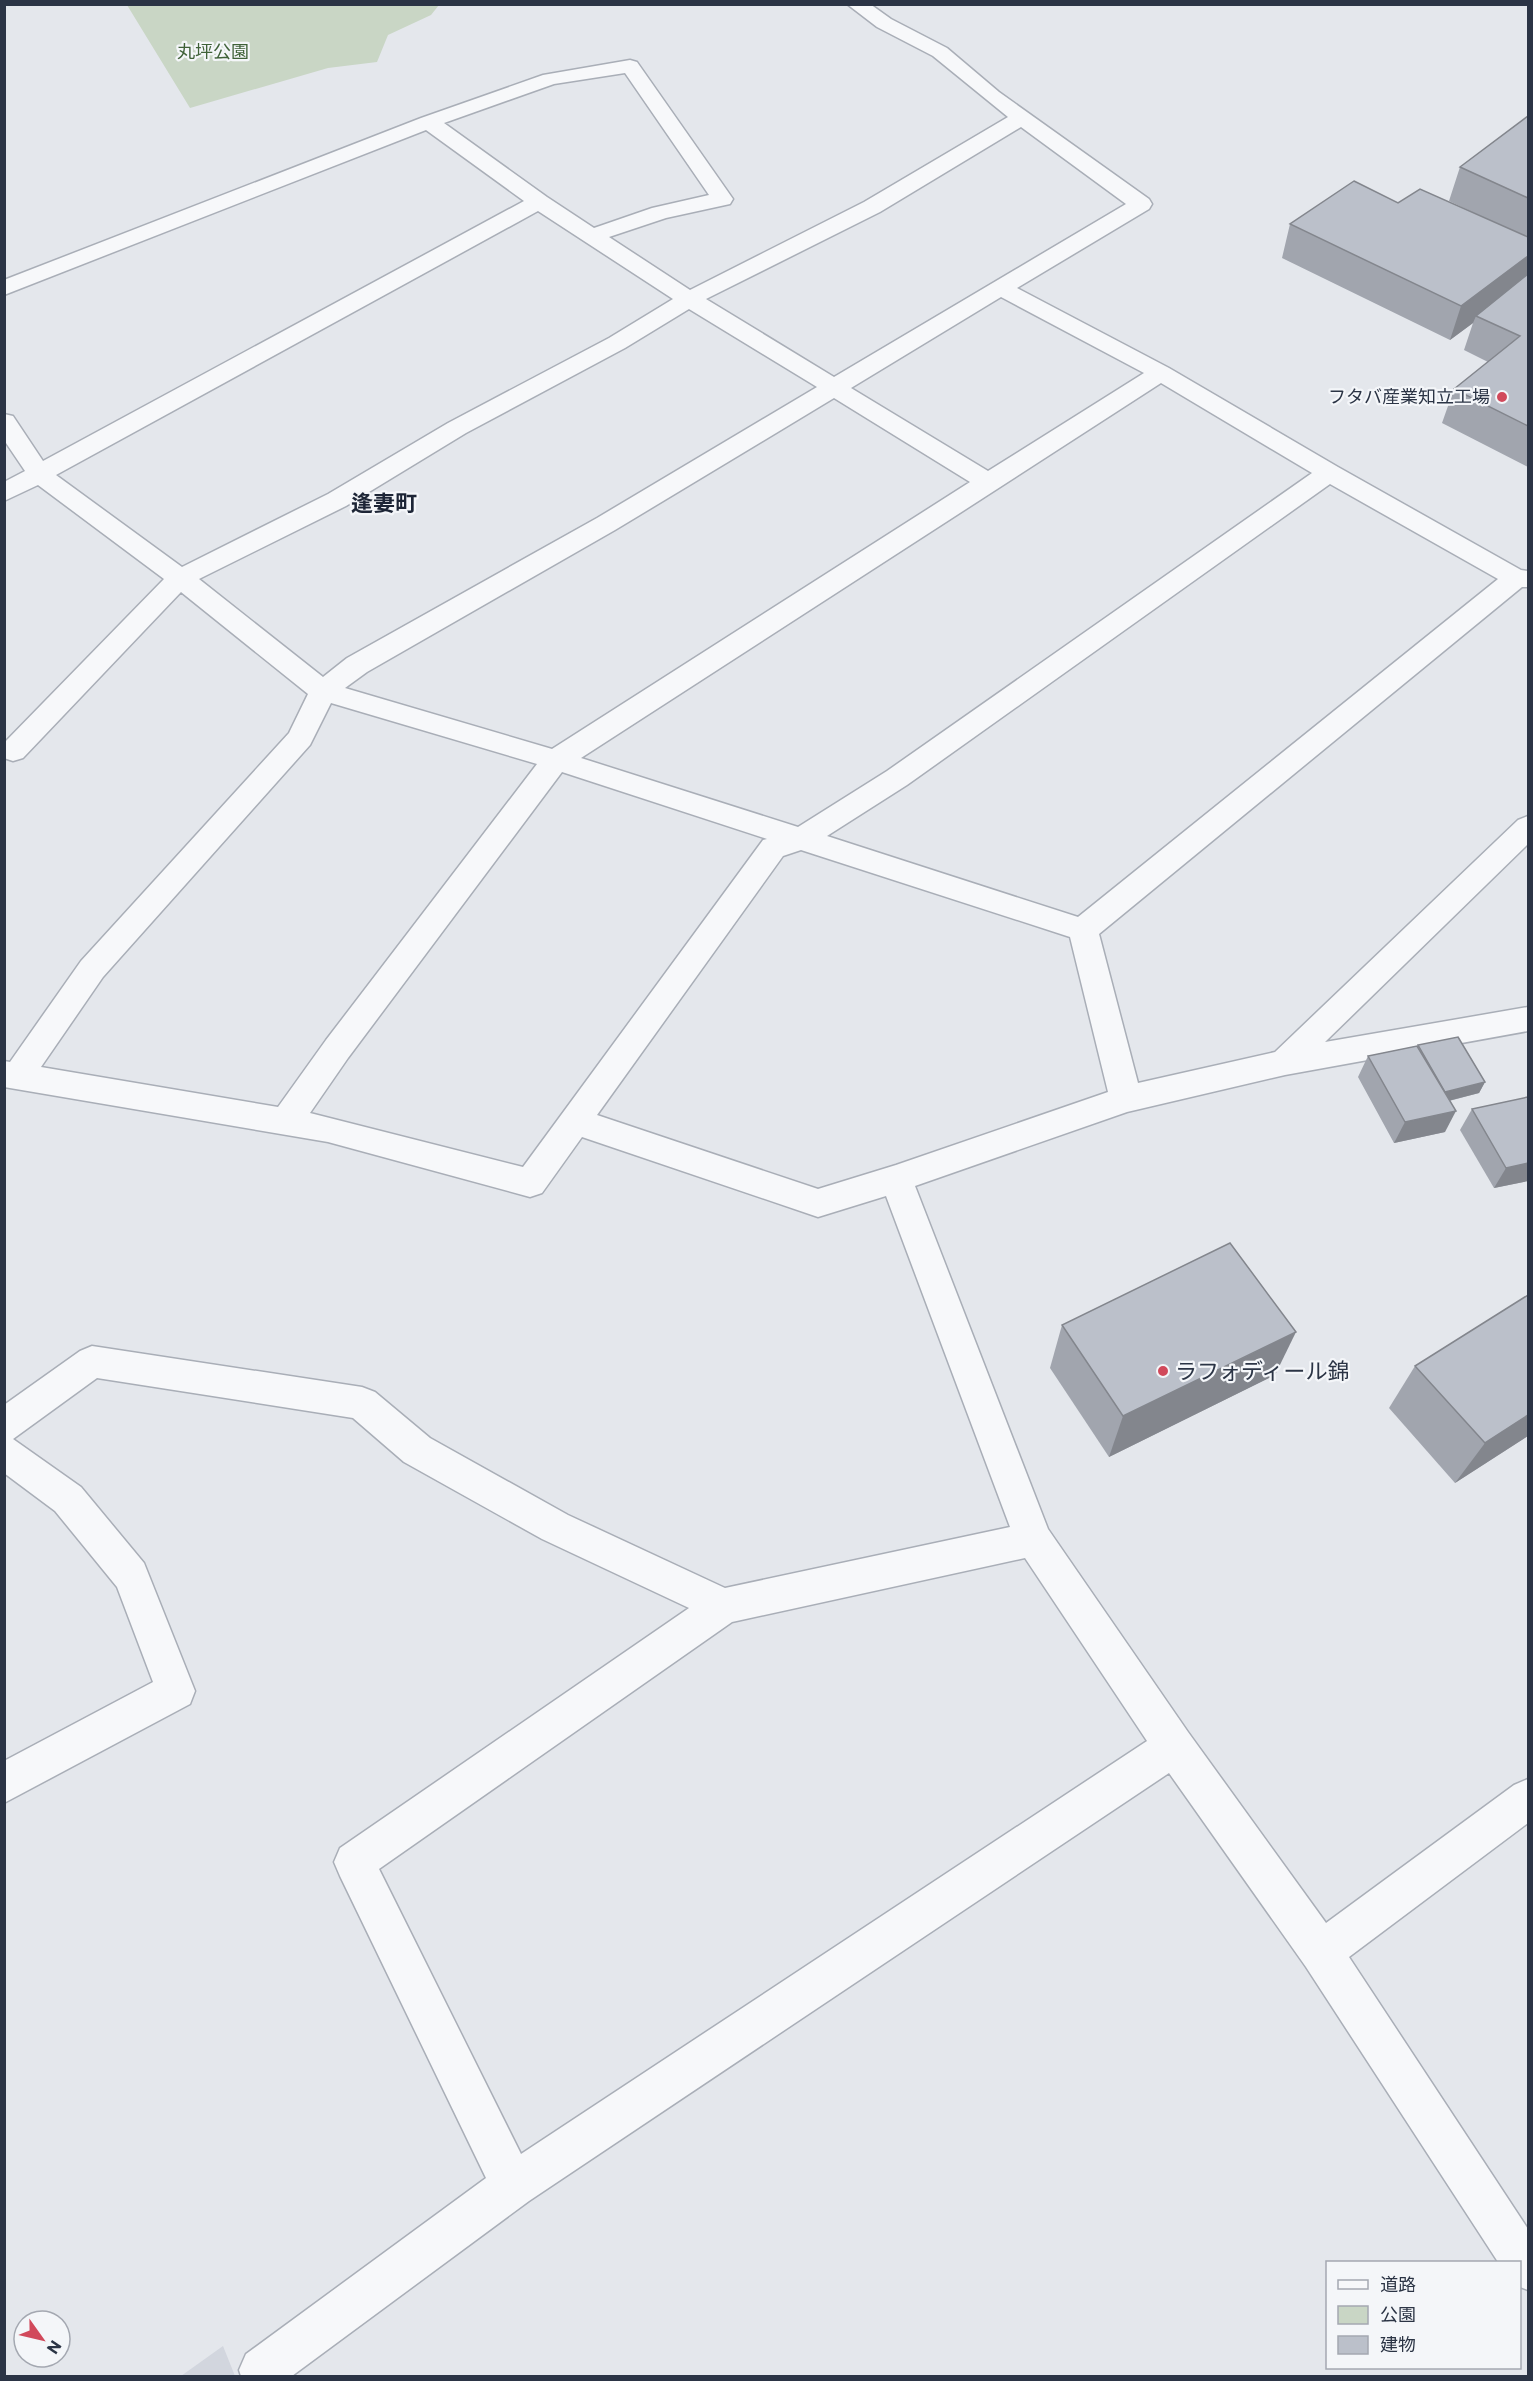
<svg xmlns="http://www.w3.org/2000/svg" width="1533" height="2381" font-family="Commissioner,'Noto Sans JP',sans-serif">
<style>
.built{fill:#d2d6de}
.green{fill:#c9d6c5}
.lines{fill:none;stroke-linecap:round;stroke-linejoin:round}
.minor-casing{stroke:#a9aeb7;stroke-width:3}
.minor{fill:#f7f8fa;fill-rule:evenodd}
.wall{fill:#a1a5ae}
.shaded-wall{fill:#83868d}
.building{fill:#bbc0ca;stroke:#83868d;stroke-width:1.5}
.poi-dot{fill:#d1495b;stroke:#f4f6f9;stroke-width:2}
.labels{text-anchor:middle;stroke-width:4.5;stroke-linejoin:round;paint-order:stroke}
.far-park-label{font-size:18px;fill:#3f6138;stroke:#f4f6f9}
.far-poi-label{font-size:18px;fill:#2b3445;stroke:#f4f6f9;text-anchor:end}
.far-quarter-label{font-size:22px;font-weight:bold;fill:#1d2536;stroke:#f4f6f9}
.poi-label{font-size:22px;fill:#2b3445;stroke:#f4f6f9;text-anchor:start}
</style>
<rect width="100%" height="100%" fill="#e4e7ec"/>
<path class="built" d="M223,2346l12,30h-54z"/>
<path class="green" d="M127,5h312l-8,10 -43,20 -11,27 -49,6 -138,40z"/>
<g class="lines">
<defs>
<path id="minor" d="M847,4h23l21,15 56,29 52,44 150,107 3,5 -3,5 -132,79 152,80 169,99 183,103 7,1v16h-6l-423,347 39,149 137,-31 243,-232 10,-4v28l-203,198 203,-35v24l-243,44 -158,37 -212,74 133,343 140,203 138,191 188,-138 14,-6v44l-179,134 179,272v61l-8,-3v-25h-22l-192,-295 -137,-194 -640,428 -237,175h-51l-2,-6 7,-16 240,-176 -146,-302 -6,-14 6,-14 349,-240 -147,-69 -138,-77 -51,-44 -256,-40 -84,61 68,48 63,76 51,128 -5,13 -186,99v-42l149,-79 -36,-95 -62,-76 -51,-38v-68l76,-54 12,-5 270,41 13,5 55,46 138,77 157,73 285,-61 -124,-331 -68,21 -236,-80 -40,56 -12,4 -202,-55 -324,-55v-26l6,1 71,-101 208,-228 19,-39 -127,-102 -158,166 -10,3 -9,-3v-15l160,-164 -126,-94 -34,16v-19l21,-11 -21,-31v-26l9,2 30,45 481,-260 -98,-71 -422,165v-15l417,-162 122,-43 87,-15 7,2 96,137 -3,5 -64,14 -57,19 81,53 174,-88 144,-85 -75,-61 -56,-29zM625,73l84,122 -57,13 -58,20 -47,-31 -103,-74 110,-39zM1021,127l105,77 -292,173 -128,-78 174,-87zM538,211l135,88 -64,39 -161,85 -120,71 -146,73 -126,-92zM1001,297l143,76 -156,98 -137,-83zM689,309l128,78 -220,131 -250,140 -24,19 -124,-98 147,-73 120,-73 159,-85zM1161,383l151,90 -425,298 -89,56 -217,-69zM834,398l136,84 -418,267 -207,-61 22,-16 248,-142zM1330,484l168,95 -420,338 -251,-81 80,-51zM331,703l206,61 -211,276 -48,67 -237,-40 62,-90 207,-232zM562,772l205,67 -4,1 -240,327 -213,-54 38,-55zM801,850l269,87 38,155 -212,73 -78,24 -221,-74 186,-259zM1025,1558l122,183 -626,413 -142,-285 353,-247z"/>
</defs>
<use href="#minor" class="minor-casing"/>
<use href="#minor" class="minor"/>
</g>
<g class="wall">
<path d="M1528,116v351l-86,-44 12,-34 34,-27 -24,-12 9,-27 -23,17 -168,-82 8,-34 108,-21 89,16 -38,-18 11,-34z"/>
<path d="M1418,1045l67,37 -6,11 -30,8 -4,31 -51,11 -36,-66 10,-21 49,-10z"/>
<path d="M1528,1097v84l-34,7 -34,-58 12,-21z"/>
<path d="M1528,1295v141l-73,47 -66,-75 26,-42z"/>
<path d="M1062,1325l213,50 -166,82 -59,-89z"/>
</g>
<g class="shaded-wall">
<path d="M1528,256v25l-52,35 -3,7 -23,17 11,-34z"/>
<path d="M1485,1082l-6,11 -39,10 5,-11z"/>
<path d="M1456,1111l-11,21 -51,11 11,-21z"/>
<path d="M1528,1163v18l-34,7 12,-20z"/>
<path d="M1296,1332l-21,43 -166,82 14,-41z"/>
<path d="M1528,1415v21l-73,47 30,-40z"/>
</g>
<g class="building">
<path d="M1528,116v82l-68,-31z"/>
<path d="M1354,181l44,22 22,-14 108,48v19l-67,50 -171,-82z"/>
<path d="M1528,274v152l-74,-37 66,-53 -44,-20z"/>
<path d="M1458,1037l27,45 -40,10 -27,-47z"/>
<path d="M1417,1046l39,65 -51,11 -37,-66z"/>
<path d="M1528,1097v66l-22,5 -34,-59z"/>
<path d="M1230,1243l66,89 -173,84 -61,-91z"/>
<path d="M1528,1295v120l-43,28 -70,-77z"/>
</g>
<g class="poi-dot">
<circle cx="1502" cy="397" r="6"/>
<circle cx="1163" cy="1371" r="6"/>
</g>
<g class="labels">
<g class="far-park-label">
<text x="213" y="58">丸坪公園</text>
</g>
<g class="far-poi-label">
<text x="1490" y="403">フタバ産業知立工場</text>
</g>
<g class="far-quarter-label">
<text x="384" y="511">逢妻町</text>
</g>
<g class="poi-label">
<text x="1175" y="1379">ラフォディール錦</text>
</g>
</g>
<rect width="1533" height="2381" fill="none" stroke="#2b3445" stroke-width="12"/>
<rect x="1326" y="2261" width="195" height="108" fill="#f4f6f9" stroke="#a4a8b1" stroke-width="1.5"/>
<rect x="1338" y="2280" width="30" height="9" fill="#f7f8fa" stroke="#a4a8b1" stroke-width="1.5"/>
<text x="1380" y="2291" font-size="18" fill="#2b3445">道路</text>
<rect x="1338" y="2306" width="30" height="18" fill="#c9d6c5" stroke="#a4a8b1" stroke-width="1.5"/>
<text x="1380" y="2321" font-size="18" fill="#2b3445">公園</text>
<rect x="1338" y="2336" width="30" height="18" fill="#bbc0ca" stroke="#a4a8b1" stroke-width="1.5"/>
<text x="1380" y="2351" font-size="18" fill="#2b3445">建物</text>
<g transform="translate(42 2339) rotate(124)"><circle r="28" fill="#f4f6f9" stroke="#a4a8b1" stroke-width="1.5"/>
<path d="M0-4.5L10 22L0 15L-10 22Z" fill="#d1495b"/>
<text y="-9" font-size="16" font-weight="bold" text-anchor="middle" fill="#2b3445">N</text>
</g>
</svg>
